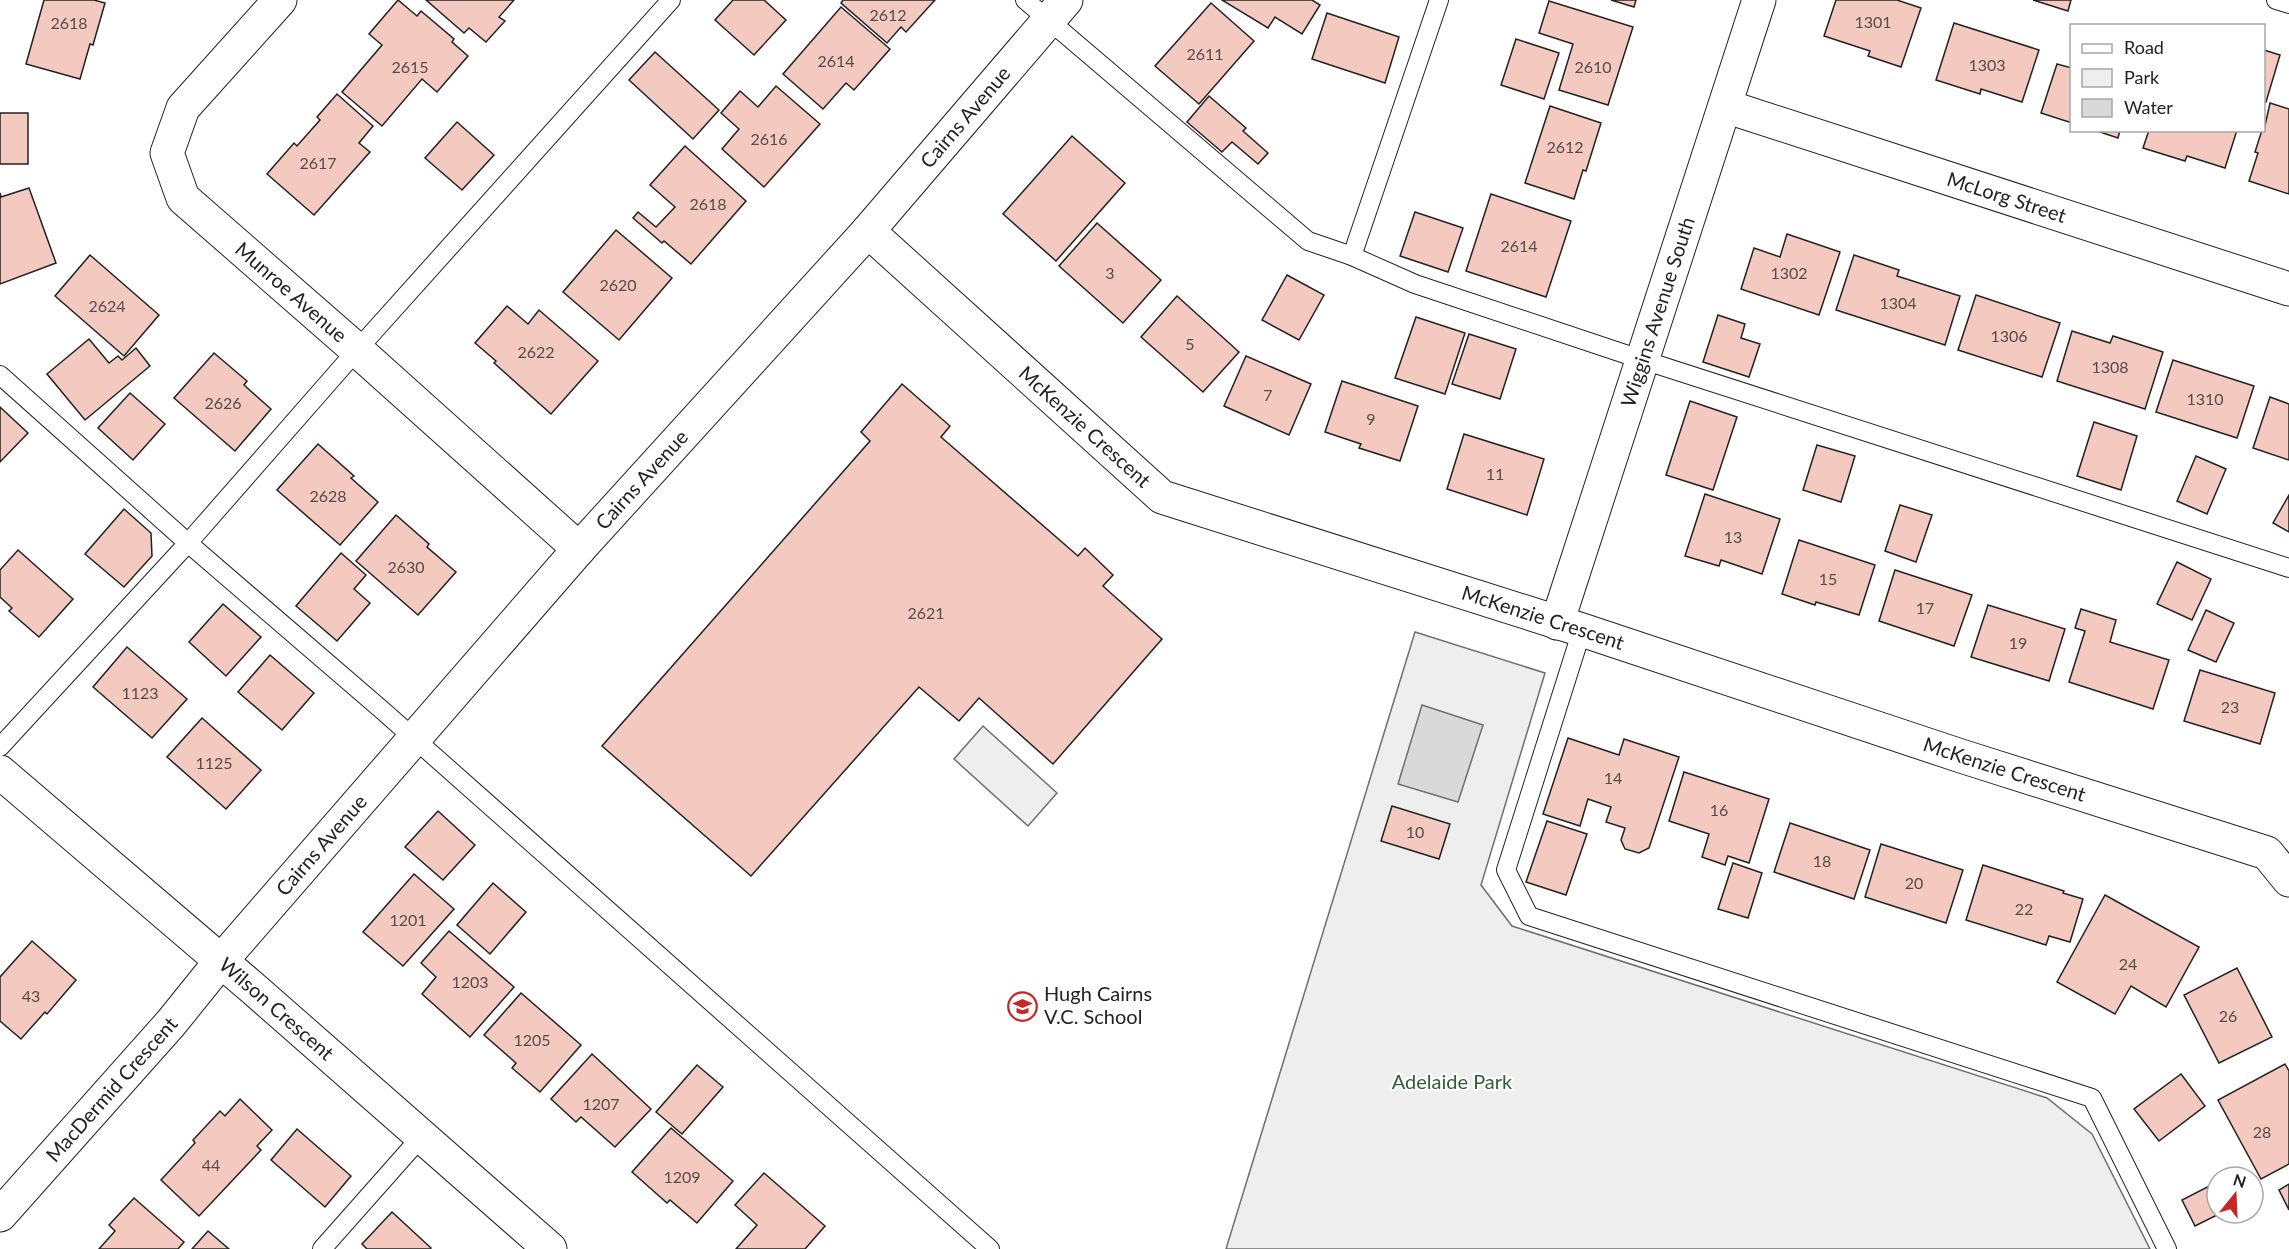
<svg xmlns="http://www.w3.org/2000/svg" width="2289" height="1249" font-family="Lato,sans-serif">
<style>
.green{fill:#eee;stroke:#6f6f6f;stroke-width:1.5}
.water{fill:#d9d9d9;stroke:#6f6f6f;stroke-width:1.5}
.building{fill:#f3c9c0;stroke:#222;stroke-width:1.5}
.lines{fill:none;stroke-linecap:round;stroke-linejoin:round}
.service-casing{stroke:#222;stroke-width:20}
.minor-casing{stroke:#222;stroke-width:35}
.tertiary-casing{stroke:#222;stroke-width:35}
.service{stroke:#fff;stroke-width:18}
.minor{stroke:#fff;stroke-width:33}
.tertiary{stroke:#fff;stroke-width:33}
.labels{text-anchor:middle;stroke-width:4.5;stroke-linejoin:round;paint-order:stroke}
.number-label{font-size:16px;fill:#564c4a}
.street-label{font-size:20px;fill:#222;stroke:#fff}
.poi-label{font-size:20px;fill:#222;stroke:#fff;text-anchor:start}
.park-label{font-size:20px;fill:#2f5e38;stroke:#fff}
</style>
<rect width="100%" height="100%" fill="#fff"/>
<g class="green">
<path d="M1415,632l130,41 -64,212 31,41 535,172 45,36 58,115h-924z"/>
<path d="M983,726l74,67 -29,33 -74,-67z"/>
</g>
<path class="water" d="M1422,705l61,20 -25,77 -60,-18z"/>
<g class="building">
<path d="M44,0h50l11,3 -12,42 -3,-1 -10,35 -54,-15z"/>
<path d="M398,0l19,16 4,-5 33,28 -2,3 16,14 -31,36 -15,-13 -40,47 -40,-34 40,-47 -13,-11z"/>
<path d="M426,0h88l-15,17 6,4 -19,21 -17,-14 -5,5z"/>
<path d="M733,0h31l22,20 -32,35 -39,-35z"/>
<path d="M843,0h92l-29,32 -5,-5 -14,16 -46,-40z"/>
<path d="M1222,0h90l8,5 -18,29 -27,-17 -7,11z"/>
<path d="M1611,0h25l-2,7z"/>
<path d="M1836,0h61l24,8 -20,59 -33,-11 2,-5 -46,-15z"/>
<path d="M2033,0h38l-3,11z"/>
<path d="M1549,1l84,26 -25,78 -49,-15 14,-46 -34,-11z"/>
<path d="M1211,3l43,38 -55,63 -44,-38z"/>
<path d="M841,7l49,42 -36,41 -8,-7 -23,26 -40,-35z"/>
<path d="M1327,13l72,24 -14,46 -73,-24z"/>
<path d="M1954,23l85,27 -17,52 -41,-13 -1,5 -44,-14z"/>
<path d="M1516,39l43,14 -15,46 -43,-14z"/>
<path d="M2264,50l16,5 -14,47h-2z"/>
<path d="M655,52l64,58 -26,29 -64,-59z"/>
<path d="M2057,64l15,4v55l-31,-10z"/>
<path d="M776,86l44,38 -56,63 -42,-38 17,-20 -18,-16 19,-22 18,16z"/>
<path d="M337,94l36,32 -14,17 11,9 -56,63 -47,-41 27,-31 3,3 23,-26 -3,-3z"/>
<path d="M1209,96l37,32 -3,3 25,22 -10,11 -26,-22 -10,10 -35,-30z"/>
<path d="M2270,103l19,6v85l-40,-13 9,-28 -3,-1 7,-22h2z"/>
<path d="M1550,106l51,17 -15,48 -3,-1 -9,29 -49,-16z"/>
<rect x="0" y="113" width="28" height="51"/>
<path d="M457,122l37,33 -32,35 -37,-32z"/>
<path d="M2094,130h26l-2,8z"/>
<path d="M2149,130h88l-12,38 -38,-12 -2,5 -42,-13z"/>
<path d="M1072,136l53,47 -69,78 -53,-47z"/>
<path d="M685,146l61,55 -55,63 -27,-23 -2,2 -29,-25 5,-6 18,15 19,-20 -25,-22z"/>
<path d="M29,188l27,75 -56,21v-91l1,4z"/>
<path d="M1491,194l80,27 -25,76 -80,-26z"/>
<path d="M1415,212l48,16 -15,44 -48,-16z"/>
<path d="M1097,223l64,57 -38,43 -64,-57z"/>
<path d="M616,230l56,48 -53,62 -56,-48z"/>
<path d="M1787,234l53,18 -21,63 -78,-26 13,-41 26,9z"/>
<path d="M90,255l69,60 -35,41 -69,-60z"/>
<path d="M1854,255l45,15 -2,6 63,20 -15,49 -109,-35z"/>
<path d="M1287,275l37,20 -25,45 -37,-20z"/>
<path d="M1976,295l84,28 -18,54 -84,-27z"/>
<path d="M1177,296l62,56 -36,40 -62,-55z"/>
<path d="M507,306l21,18 11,-14 59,51 -47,53 -57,-51 2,-2 -21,-18z"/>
<path d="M1718,315l27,9 -4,14 19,6 -11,33 -46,-15z"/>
<path d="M1416,317l49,16 -20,61 -50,-16z"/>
<path d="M2072,331l38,12 3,-7 50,16 -18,57 -88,-28z"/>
<path d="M1469,334l47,15 -16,50 -48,-15z"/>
<path d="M89,339l20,24 9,-7 4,4 14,-12 14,18 -65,54 -38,-46z"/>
<path d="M214,353l33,28 -3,4 27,24 -36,42 -61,-53z"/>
<path d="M1246,356l65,28 -22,51 -65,-29z"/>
<path d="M2173,360l81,26 -17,52 -81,-26z"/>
<path d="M1342,381l76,25 -18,55 -41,-13 2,-4 -36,-12z"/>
<path d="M902,384l48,42 -9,11 137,119 7,-8 28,27 -10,11 59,53 -109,125 -74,-66 -20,23 -40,-34 -168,189 -149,-130 268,-305 -9,-9z"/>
<path d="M130,393l35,31 -32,36 -35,-32z"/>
<path d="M2270,397l19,7v56l-36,-12z"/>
<path d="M1690,401l47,16 -24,73 -47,-15z"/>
<path d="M0,407l28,26 -28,29z"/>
<path d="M2094,422l43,14 -16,54 -44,-14z"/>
<path d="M1464,434l80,25 -17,56 -80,-26z"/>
<path d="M318,444l36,32 -3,2 27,24 -38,43 -63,-55z"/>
<path d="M1817,445l38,11 -14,46 -38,-12z"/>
<path d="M2196,456l30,13 -19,45 -30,-13z"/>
<path d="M1705,494l75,25 -18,55 -41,-14 -2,6 -34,-10z"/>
<path d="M2289,495v37l-16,-9z"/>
<path d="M1900,505l32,10 -16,47 -31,-11z"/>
<path d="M124,509l27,24 1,23 -28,31 -39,-33z"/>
<path d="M396,515l33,29 -2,3 29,25 -38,43 -62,-54z"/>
<path d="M1799,540l76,25 -16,50 -43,-13 -1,3 -33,-11z"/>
<path d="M18,550l55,49 -34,38 -30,-26 3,-3 -12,-11v-27z"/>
<path d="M341,553l25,22 -12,14 16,14 -33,38 -41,-35z"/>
<path d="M2177,562l34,17 -19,41 -35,-16z"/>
<path d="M1895,570l77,25 -18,51 -75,-25z"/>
<path d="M223,604l38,33 -35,39 -37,-34z"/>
<path d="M1988,605l77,24 -16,52 -78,-24z"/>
<path d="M2081,609l35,11 -6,22 59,18 -16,49 -84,-27 16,-51 -10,-3z"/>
<path d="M2206,610l28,13 -18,39 -28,-12z"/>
<path d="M127,647l60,52 -35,39 -59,-51z"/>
<path d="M270,655l44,38 -32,37 -44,-38z"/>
<path d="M2200,670l75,23 -15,51 -76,-23z"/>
<path d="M202,718l59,52 -35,39 -59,-52z"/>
<path d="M1568,738l51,17 5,-16 55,18 -30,91 -10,5 -14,-4 -4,-9 4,-12 -19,-6 5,-15 -23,-8 -8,27 -37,-12z"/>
<path d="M1684,772l85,27 -20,64 -21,-7 -3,9 -23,-8 7,-23 -40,-13z"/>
<path d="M1392,806l58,18 -11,35 -58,-18z"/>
<path d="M438,811l37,34 -32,35 -38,-33z"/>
<path d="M1547,821l40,13 -21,61 -40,-13z"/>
<path d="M1790,823l80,27 -16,49 -80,-27z"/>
<path d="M1881,844l82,26 -17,53 -81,-26z"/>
<path d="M1733,863l29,10 -14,45 -30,-9z"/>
<path d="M1983,865l81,26 -1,2 20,6 -13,43 -21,-6 -3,9 -80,-25z"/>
<path d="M414,874l40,35 -51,57 -40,-34z"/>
<path d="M493,883l33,29 -36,42 -33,-29z"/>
<path d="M2105,895l94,52 -33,60 -35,-21 -16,28 -58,-32z"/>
<path d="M449,931l65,56 -44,50 -48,-43 14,-17 -15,-14z"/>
<path d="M32,941l44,39 -29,34 -2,-2 -24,27 -21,-18v-44z"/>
<path d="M2237,968l35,69 -53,26 -35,-68z"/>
<path d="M521,993l60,52 -41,47 -28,-24 4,-5 -32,-28z"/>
<path d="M592,1054l59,55 -36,38 -34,-30 -5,5 -25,-23z"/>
<path d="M2285,1064l4,7v93l-28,15 -43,-79z"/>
<path d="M697,1065l26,22 -41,47 -26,-22z"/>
<path d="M2181,1074l24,32 -46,35 -25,-32z"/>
<path d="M240,1099l32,31 -15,16 4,4 -62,66 -38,-36 34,-37 -2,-3 27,-29 5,5z"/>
<path d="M671,1128l62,53 -36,42 -27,-23 -3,3 -35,-31z"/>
<path d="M297,1129l54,47 -26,31 -54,-47z"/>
<path d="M764,1173l61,53 -20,23h-69l21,-24 -22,-20z"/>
<path d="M2217,1182v31h4l-26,13 -13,-26z"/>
<path d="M2289,1184v26l-10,-20z"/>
<path d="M134,1198l50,44 -6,7h-79l16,-18 -6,-6z"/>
<path d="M392,1212l39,36 -1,1h-63l-5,-5z"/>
<path d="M208,1231l21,18h-37z"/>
</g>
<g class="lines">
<defs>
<g id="service">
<path d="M1025,0l283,241 44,15 63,28 228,76 646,208"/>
<path d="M2276,0l13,4"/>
<path d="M1352,256l87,-256"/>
<path d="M0,375l188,168 194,167 608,539"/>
<path d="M1582,630l-76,240 23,46 563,182 75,151"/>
<path d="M0,747l188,-204 169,-193 314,-350"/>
<path d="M322,1249l100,-113"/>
</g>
<g id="minor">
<path id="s1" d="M280,0l-97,108 -16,45 16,45 174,152 222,199"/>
<path id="s2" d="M1725,106l564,183"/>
<path id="s3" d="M868,231l294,266 420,133 379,126 306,97 22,27"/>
<path id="s4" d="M1557,623l202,-623"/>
<path id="s5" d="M0,1215l171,-192 50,-62 358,-412 289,-318 198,-231"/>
</g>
<g id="tertiary">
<path id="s6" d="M0,772l255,218 295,259"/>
</g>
</defs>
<use href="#service" class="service-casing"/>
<use href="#minor" class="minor-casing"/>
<use href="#tertiary" class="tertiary-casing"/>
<use href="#service" class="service"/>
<use href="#minor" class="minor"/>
<use href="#tertiary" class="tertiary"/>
</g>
<defs>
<symbol id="school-ring" viewBox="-11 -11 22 22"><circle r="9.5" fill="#fff" stroke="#c62828" stroke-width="1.5"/><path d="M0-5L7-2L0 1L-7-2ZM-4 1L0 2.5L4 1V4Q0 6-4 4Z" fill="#c62828"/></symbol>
</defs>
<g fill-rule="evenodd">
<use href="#school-ring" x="1006" y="990" width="33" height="33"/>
</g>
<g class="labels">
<g class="number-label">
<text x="888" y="21">2612</text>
<text x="1873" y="28">1301</text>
<text x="69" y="29">2618</text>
<text x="1205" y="60">2611</text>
<text x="836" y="67">2614</text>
<text x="1987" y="71">1303</text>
<text x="410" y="73">2615</text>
<text x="1593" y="73">2610</text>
<text x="769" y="145">2616</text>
<text x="1565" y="153">2612</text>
<text x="318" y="169">2617</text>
<text x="708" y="210">2618</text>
<text x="1519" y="252">2614</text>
<text x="1110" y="279">3</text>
<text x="1789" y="279">1302</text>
<text x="618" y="291">2620</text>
<text x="1898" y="309">1304</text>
<text x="107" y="312">2624</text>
<text x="2009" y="342">1306</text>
<text x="1190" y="350">5</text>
<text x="536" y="358">2622</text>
<text x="2110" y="373">1308</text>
<text x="1268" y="401">7</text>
<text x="2205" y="405">1310</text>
<text x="223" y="409">2626</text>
<text x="1371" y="425">9</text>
<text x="1495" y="480">11</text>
<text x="328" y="502">2628</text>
<text x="1733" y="543">13</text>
<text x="406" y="573">2630</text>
<text x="1828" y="585">15</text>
<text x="1925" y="614">17</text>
<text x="926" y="619">2621</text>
<text x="2018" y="649">19</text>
<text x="140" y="699">1123</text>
<text x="2230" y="713">23</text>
<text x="214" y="769">1125</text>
<text x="1613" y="784">14</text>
<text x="1719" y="816">16</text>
<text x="1415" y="838">10</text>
<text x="1822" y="867">18</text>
<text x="1914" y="889">20</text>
<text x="2024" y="915">22</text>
<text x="408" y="926">1201</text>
<text x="2128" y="970">24</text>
<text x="470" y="988">1203</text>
<text x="31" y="1002">43</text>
<text x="2228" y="1022">26</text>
<text x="532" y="1046">1205</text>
<text x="601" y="1110">1207</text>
<text x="2262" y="1138">28</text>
<text x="211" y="1171">44</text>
<text x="682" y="1183">1209</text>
</g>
<g class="street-label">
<text dy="7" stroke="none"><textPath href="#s5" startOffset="1462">Cairns Avenue</textPath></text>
<text dy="7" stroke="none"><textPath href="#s2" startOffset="296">McLorg Street</textPath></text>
<text dy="7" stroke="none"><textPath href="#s1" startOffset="384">Munroe Avenue</textPath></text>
<text dy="7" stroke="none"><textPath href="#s4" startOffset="327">Wiggins Avenue South</textPath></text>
<text dy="7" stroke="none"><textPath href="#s3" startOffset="292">McKenzie Crescent</textPath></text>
<text dy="7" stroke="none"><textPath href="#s5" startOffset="976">Cairns Avenue</textPath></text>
<text dy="7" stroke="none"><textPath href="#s3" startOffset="796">McKenzie Crescent</textPath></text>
<text dy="7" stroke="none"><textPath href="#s3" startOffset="1282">McKenzie Crescent</textPath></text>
<text dy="7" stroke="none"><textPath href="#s5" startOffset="490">Cairns Avenue</textPath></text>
<text dy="7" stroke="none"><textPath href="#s6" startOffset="364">Wilson Crescent</textPath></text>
<text dy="7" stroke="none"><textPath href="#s5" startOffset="168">MacDermid Crescent</textPath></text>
</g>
<g class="poi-label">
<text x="1044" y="1001">Hugh Cairns<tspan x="1044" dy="23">V.C. School</tspan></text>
</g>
<g class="park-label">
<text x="1452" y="1089">Adelaide Park</text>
</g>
</g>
<rect x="2070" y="24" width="195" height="108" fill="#ffffff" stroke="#a7a7a7" stroke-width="1.5"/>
<rect x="2082" y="44" width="30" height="9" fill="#ffffff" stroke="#a7a7a7" stroke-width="1.5"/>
<text x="2124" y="54" font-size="18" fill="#222222">Road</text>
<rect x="2082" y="69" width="30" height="18" fill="#eeeeee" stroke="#a7a7a7" stroke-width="1.5"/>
<text x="2124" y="84" font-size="18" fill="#222222">Park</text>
<rect x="2082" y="99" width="30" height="18" fill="#d9d9d9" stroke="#a7a7a7" stroke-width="1.5"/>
<text x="2124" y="114" font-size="18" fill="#222222">Water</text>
<g transform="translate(2235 1195) rotate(18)"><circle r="28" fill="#ffffff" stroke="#a7a7a7" stroke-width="1.5"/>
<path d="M0-4.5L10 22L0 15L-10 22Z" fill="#c62828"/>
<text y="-9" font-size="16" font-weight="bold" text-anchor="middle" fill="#222222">N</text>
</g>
</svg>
